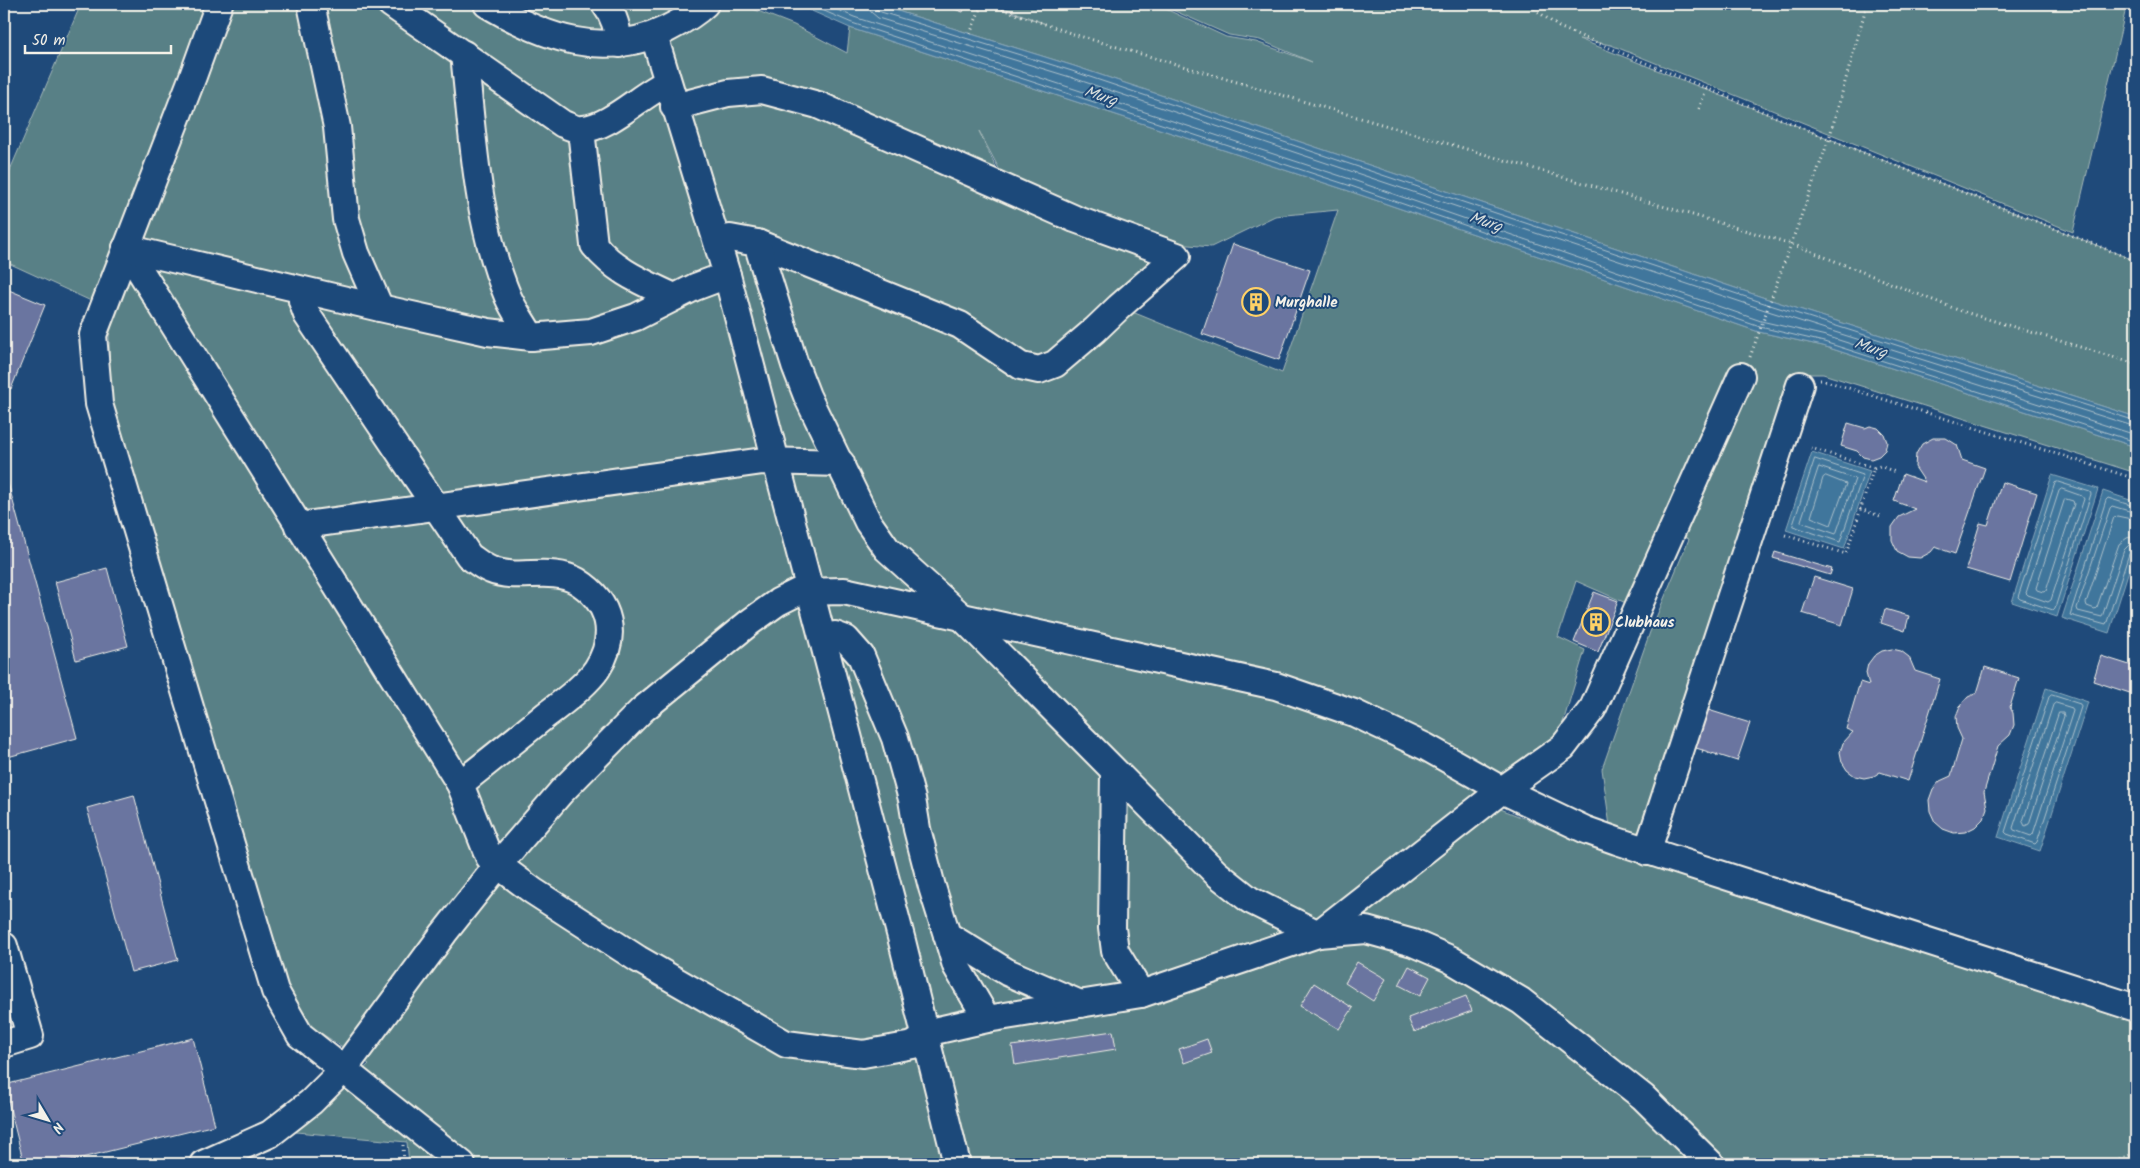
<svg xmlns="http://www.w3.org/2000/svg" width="2140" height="1168" font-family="Kalam,sans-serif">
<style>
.green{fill:#588086;stroke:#a6b8b7;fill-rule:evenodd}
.water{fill:#40769c;stroke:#88a7ba}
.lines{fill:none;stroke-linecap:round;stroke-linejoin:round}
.shore{stroke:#acc0ca;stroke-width:1}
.building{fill:#6a75a0;stroke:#f4f1e8}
.minor-casing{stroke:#f4f1e8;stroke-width:30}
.path{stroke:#f4f1e8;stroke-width:3;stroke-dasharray:1 4;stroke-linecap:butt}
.minor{stroke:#1f4a7a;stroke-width:26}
.labels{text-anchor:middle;stroke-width:4;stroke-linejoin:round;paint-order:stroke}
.poi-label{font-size:15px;font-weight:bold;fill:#f4f1e8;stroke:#1f4a7a;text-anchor:start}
.water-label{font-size:16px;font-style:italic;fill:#d9dfdd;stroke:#1f4a7a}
</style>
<rect width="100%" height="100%" fill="#1f4a7a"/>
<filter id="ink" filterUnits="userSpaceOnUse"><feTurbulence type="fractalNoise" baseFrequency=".02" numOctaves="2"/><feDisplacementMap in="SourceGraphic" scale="10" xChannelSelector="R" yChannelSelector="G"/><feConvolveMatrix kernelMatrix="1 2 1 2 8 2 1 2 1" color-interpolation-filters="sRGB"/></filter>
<g filter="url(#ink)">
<g class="green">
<path d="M81,4h659l54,21 53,28 3,-25 496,162 413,142 64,14 313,101v26l-313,-99h-30l-3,4 -144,449 -12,7 -24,-8 -8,-57 48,-137 39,-93 -17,-7 -46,71 -50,-22 -18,56 27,13 -24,79 -36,31 -27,48 104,41 534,172v143h-1727l-2,-22 -111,-10 73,-68 -56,-36 -29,-41 -174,-587 -1,-64 6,-24 -111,-51v-77zM979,131l26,49 172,64 34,3 64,-31 63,-6 -56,163 -157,-64 38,-51 -151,-57z"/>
<path d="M875,4h113l58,20 -52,-20h92l5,3 -4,-3h68l71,33 30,5 56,20 -52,-22 -31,-5 -70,-31h968l-54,228 -462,-187 -32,-6 557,222v156l-365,-117 -697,-234z"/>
</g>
<g class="water">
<path d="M796,4h79l199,62 697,234 365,117v30l-313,-101 -64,-14 -413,-142 -496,-162z"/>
<path d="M1812,452l58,19 -26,78 -58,-19z"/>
<path d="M2052,475l46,14 -41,128 -45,-15z"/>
<path d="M2103,491l33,11v46l-27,85 -47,-15z"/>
<path d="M2046,688l42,14 -48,149 -42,-14z"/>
</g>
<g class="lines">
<g class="shore">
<path d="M808,4l44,19 496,162 412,142 64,15 312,100"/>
<path d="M824,4l30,13 496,162 411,142 65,15 310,99"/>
<path d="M868,4l3,8 7,6 192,59 698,234 368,116"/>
<path d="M875,4l1,5 5,3 191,59 698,234 366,116"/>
<path d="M1815,459l48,16 -23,67 -47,-16z"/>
<path d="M1819,467l36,12 -19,55 -35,-12z"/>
<path d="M1826,476l20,8 -15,41 -20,-8 12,-39z"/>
<path d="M2058,482l32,10 1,2 -36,114 -2,2 -33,-11 -2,-2 37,-114z"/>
<path d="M2062,489l20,7 2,3 -33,101 -3,2 -20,-7 -2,-2 33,-102z"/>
<path d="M2066,499l7,2 1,3 -28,87 -3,1 -6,-2 -1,-2 28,-87z"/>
<path d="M2136,507l-28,-9 -2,2 -36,115 36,10 23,-71 7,-4"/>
<path d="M2136,513l-24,-7 -2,2 -33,100 1,3 24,6 22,-67 5,-5 7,-1"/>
<path d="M2136,520l-19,-4 -3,1 -28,86 1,3 8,3 2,-2 22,-63 8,-6 9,-2"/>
<path d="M2052,695l28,9 1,3 -44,135 -2,2 -28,-10 -2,-2 44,-135z"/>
<path d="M2056,703l16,5 1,3 -40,123 -2,2 -17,-6 -1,-2 40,-123z"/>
<path d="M2059,713h4l1,3 -35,108 -4,2 -2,-4z"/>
</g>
</g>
<g class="building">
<path d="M950,4h13l3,1 -3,7 -14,-5z"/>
<path d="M1233,244l77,26 -31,90 -77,-26z"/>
<path d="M4,288l41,17 -34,84 -7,-3z"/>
<path d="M1848,423l17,5 5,-2 8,2 6,6 3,8 -2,8 -6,6 -8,3 -8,-2 -6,-6 -16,-5z"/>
<path d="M1933,438h13l11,7 5,15 23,8 -30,86 -20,-7 -4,5 -11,6 -12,-1 -11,-6 -5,-11v-13l7,-10 16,-8 -21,-8 9,-27 22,8 -10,-15 1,-13 6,-10z"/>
<path d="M4,468l73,270 -73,20z"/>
<path d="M2002,482l35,11 -27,89 -44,-13 14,-46 8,2z"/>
<path d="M1775,552l57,17 -2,6 -57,-17z"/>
<path d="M107,568l21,78 -52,14 -21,-78z"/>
<path d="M1814,577l39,12 -11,36 -40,-12z"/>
<path d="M1594,592l24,9 -20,51 -24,-10z"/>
<path d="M1885,609l24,7 -4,15 -24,-8z"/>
<path d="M1892,649l9,2 8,6 6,14 25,8 -32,102 -28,-9 -6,4 -10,2 -9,-2 -8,-6 -5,-8 -2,-10 3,-9 10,-11 -7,-3 14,-47 9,3 -3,-12 2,-9 6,-8 8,-5z"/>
<path d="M2101,656l35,11v28l-43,-14z"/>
<path d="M1985,667l34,11 -9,29 3,6 1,12 -4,10 -12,11 -14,46 3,16 -4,11 -8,8 -10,5 -11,1 -11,-4 -8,-7 -5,-11 -1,-11 4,-11 7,-8 11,-5 11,-37 -5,-11 -1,-12 4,-10 8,-9 9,-4z"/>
<path d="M1705,709l45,14 -13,38 -44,-14z"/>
<path d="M134,795l44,165 -47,12 -44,-164z"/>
<path d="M1357,962l29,17 -13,22 -28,-18z"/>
<path d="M1409,966l21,11 -10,19 -21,-11z"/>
<path d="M1314,983l39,25 -14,21 -39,-23z"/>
<path d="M1466,996l6,15 -58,21 -6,-14z"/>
<path d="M1113,1031l3,18 -101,16 -3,-19z"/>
<path d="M193,1038l22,87 -158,39h-33l-20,-79z"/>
<path d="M1207,1039l5,14 -28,10 -5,-14z"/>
</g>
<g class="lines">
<defs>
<g id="minor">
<path d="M219,4l-26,72 -100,259 6,69 176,587 25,44 162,129"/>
<path d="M311,4l26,123 9,92 10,34 24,55"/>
<path d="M391,4l172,120c6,2 13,6 19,5 29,-2 58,-34 85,-46"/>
<path d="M487,4c57,34 117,56 180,25 14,-7 27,-14 38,-25"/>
<path d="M605,4c10,13 12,24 14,40"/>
<path d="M654,36l73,239 175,666 55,223"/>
<path d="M464,54c9,81 12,167 44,243 6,14 16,27 23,40"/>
<path d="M674,107l54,-14 34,-3 56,15 257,114 102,37 -58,51 -24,23 -40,34 -16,6 -18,-4 -61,-41 -203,-82"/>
<path d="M581,130l13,115c23,28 49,37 80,52"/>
<path d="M718,240l12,-2 27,5 38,122 12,31 61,126 19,27 74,67 255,257 34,27 68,34"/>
<path d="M126,248l334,536 29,73 9,8 35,26 105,68 148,85 77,10 50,-9 21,-14 53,-12 154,-25 177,-60 48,-4 47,13 37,16 71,42 122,96 68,67"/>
<path d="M126,248l254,60 108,24 43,5 60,-5 45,-15 59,-30 32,-12"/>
<path d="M303,291l-1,10 5,14 162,241c7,5 14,11 22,14 27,11 60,-4 86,11 34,21 41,55 20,88 -10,15 -36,35 -51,46 -28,23 -57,46 -86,69"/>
<path d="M298,526l465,-65 78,2"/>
<path d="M823,637l12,-2 11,4 15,17 12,29 22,53 17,61 5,30 15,58 15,48 60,37 73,32"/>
<path d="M1114,772l-2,156 3,23 26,43"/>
<path d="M1647,852l153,-467"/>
<path d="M1318,934l184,-144 61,-43 30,-39 148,-332"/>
<path d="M947,935l9,31 31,53"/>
<path d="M4,946l26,90 -26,8"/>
<path d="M203,1164l67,-30 41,-32 32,-32 101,-137 54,-68 63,-73 81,-82 108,-88 28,-20 20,-10 46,-1 432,95 78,27 72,34 76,43 84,40 31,11 519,167"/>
</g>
</defs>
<use href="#minor" class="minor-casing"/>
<g class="path">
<path d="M988,4l88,31 716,209 166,66 178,54"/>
<path d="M1532,4l5,7 22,16 270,112 307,122"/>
<path d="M970,34l12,-30"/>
<path d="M1699,109l8,-22"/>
<path d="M1750,357l79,-218 38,-135"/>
<path d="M1820,380h3l313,99"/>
<path d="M1874,468l6,-2 15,6"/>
<path d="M1860,509l20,7"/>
<path d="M1785,535l61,19 28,-86 -63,-20"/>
<path d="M1702,751l16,4"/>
<path d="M403,1145l1,19"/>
<path d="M2105,1164l31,-11"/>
</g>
<use href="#minor" class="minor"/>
</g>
</g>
<defs>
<symbol id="building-ring" viewBox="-11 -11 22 22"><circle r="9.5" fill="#1f4a7a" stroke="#ffd166" stroke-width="1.5"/><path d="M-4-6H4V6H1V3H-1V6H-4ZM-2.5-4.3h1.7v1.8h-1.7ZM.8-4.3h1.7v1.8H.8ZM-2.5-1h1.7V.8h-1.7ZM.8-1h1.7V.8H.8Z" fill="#ffd166"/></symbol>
</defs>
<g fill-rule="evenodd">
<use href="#building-ring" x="1240" y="286" width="32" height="32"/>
<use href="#building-ring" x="1580" y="606" width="32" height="32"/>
</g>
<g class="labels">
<g class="poi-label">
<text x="1275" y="307">Murghalle</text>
<text x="1615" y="627">Clubhaus</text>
</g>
<g class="water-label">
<text transform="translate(1101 95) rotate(18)" y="6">Murg</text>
<text transform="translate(1486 221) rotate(18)" y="6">Murg</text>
<text transform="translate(1871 347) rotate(18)" y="6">Murg</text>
</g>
</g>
<rect width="2140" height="1168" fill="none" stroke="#1f4a7a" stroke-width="20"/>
<rect x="10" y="10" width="2120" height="1148" fill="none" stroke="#f4f1e8" stroke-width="2" filter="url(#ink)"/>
<g transform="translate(48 1120) rotate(128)" stroke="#1f4a7a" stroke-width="4" paint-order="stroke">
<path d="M0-4L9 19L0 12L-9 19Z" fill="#f4f1e8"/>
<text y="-8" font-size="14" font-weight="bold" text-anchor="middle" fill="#f4f1e8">N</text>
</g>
<path d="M25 45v8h146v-8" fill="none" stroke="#f4f1e8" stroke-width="2.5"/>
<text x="32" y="45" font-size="15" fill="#f4f1e8" stroke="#1f4a7a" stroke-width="4" paint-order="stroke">50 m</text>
</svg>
